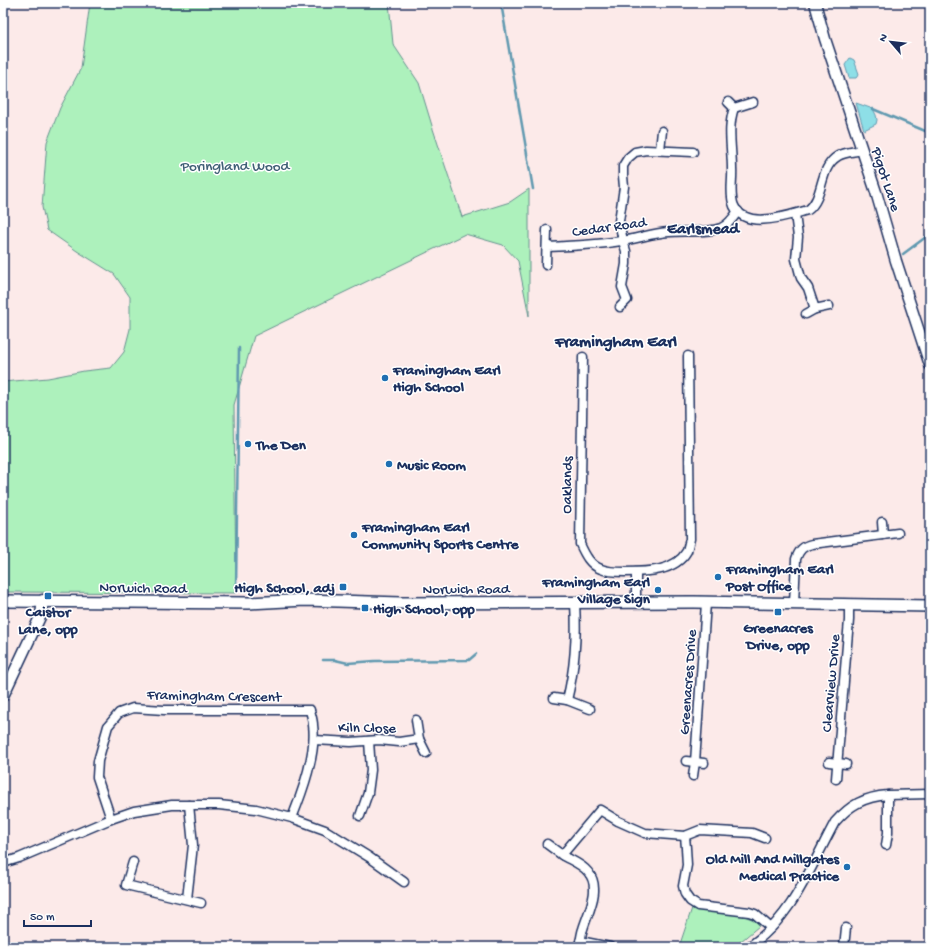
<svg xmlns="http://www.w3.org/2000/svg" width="933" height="950" font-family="'Gochi Hand',sans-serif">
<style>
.green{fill:#adf1bc;stroke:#64908d}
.water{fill:#8edfe7;stroke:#6099b0}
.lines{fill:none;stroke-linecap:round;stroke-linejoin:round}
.stream{stroke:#6099b0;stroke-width:2.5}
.minor-casing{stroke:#1b2f5e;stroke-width:11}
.tertiary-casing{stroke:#1b2f5e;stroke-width:13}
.secondary-casing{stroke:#1b2f5e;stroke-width:14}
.minor{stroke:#fff;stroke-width:8}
.tertiary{stroke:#fff;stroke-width:10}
.secondary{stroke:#fff;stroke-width:11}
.poi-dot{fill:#1f6fb2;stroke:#fff;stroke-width:1.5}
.labels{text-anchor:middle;stroke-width:3;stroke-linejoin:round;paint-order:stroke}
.park-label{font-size:15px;fill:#406076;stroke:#fff}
.street-label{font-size:15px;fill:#1b2f5e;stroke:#fff}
.poi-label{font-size:15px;font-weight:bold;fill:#1b2f5e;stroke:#fff;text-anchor:start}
.neighbourhood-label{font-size:16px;font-weight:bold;fill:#1b2f5e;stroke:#fff}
.quarter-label{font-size:17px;font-weight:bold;fill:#1b2f5e;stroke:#fff}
</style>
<rect width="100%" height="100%" fill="#fceae9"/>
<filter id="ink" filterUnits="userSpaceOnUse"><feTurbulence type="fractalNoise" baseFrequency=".025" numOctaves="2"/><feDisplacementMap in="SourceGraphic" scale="8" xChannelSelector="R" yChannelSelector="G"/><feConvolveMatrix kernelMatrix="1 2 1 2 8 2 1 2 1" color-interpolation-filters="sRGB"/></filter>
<g filter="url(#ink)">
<g class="green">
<path d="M90,3h299l4,41 26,39 14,46 29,88 48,-15 19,-13v127l-11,-55 -15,-16 -38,-11 -211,102 -20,69 2,188 -233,-1v-210l45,-4 36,-7 27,-3 13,-16 6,-23v-32l-16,-23 -37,-23 -30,-21 -5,-23 5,-65 13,-34 21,-40z"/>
<path d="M692,908l29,5h16l22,9v4l-25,21h-55z"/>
</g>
<g class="water">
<path d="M850,58l4,2 5,14 -3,4h-7l-4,-13z"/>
<path d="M856,103l17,6 3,6 1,5 -1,4 -12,6z"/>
</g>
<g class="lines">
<g class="stream">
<path d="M501,3l32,186"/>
<path d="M873,109l57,24"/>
<path d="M903,254l27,-20"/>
<path d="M236,592l3,-244"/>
<path d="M323,660h12l13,3 27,-2 94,-1 7,-6"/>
</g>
<defs>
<g id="minor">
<path d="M728,102l6,6c-7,20 -2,40 -2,61 1,12 -3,25 2,37 12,25 55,9 74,4 17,-13 10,-42 30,-54 7,-4 16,-4 24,-6"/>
<path d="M734,108l19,-6"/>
<path d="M660,150l2,-19"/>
<path d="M795,214l3,23 -2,22 5,19 7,10 7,21 14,-3"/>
<path d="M547,247c25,-1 49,-2 74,-6 16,-2 31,-8 48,-9 18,-2 34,2 52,-4 7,-3 13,-11 17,-17"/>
<path d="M546,265l1,-35"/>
<path d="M620,307l7,-7 -5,-13 4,-23v-13l-3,-10 -4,-20 5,-34 -1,-11v-10l5,-8 7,-6 11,-2 47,2"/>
<path d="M806,314l9,-5"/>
<path d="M583,357l-3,187c5,11 10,21 21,25 7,3 17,3 24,3 21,0 50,0 62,-21 1,-4 2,-8 3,-12l-2,-183"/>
<path d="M882,522l1,13"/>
<path d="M636,572v31"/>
<path d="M575,603c2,33 0,65 -8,97l23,9"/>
<path d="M794,604l2,-45c3,-9 7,-13 16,-15l86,-11"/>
<path d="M554,698l13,2"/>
<path d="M419,739l7,14"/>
<path d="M314,740l37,2 28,-2 20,2 20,-3 -3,-19"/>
<path d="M686,761l18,2"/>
<path d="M829,762l17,2"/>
<path d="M693,776l2,-14 11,-159"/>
<path d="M836,779l13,-159v-15"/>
<path d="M360,816l8,-23 3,-23 -2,-29"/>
<path d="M111,819l-14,-42 1,-16 10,-35 11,-13 14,-5 31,2h146c1,5 3,10 3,15 4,28 -11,68 -21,93"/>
<path d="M685,836l1,12 1,17 -4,21 2,8 5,7 8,5 51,6 6,2 16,14"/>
<path d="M547,844l15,11"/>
<path d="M886,845l2,-12v-38l42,-1"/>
<path d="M133,862l-7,23 75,18"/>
<path d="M3,863l16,-5 92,-39 23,-8 38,-6h47l37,4 36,9 33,12 44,27 35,25"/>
<path d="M187,899l6,-54 -4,-40"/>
<path d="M580,941l30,6"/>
<path d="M579,947c2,-6 2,-13 4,-18 5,-17 19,-41 5,-57 -6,-8 -18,-12 -26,-17l38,-45 18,11 27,12 40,3 15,-6 52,3 13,5"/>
<path d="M748,947c44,-28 63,-81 87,-125 15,-17 29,-25 53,-27"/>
<path d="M844,947l2,-19"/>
</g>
<g id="tertiary">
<path d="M815,3l10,36 51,153 20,69 34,104"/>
<path d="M3,696l38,-81 2,-15"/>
</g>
<path id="secondary" d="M3,601l246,2 56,-3 96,3 293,-1 236,4"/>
</defs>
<use href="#minor" class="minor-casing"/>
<use href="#tertiary" class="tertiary-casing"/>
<use href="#secondary" class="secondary-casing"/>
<use href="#minor" class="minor"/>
<use href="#tertiary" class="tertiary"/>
<use href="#secondary" class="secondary"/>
</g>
</g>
<g class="poi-dot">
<circle cx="385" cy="378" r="4"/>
<circle cx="248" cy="444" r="4"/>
<circle cx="389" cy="464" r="4"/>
<circle cx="354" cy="535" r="4"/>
<circle cx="718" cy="577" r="4"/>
<rect x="339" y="583" width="8" height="8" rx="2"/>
<circle cx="658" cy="590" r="4"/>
<rect x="44" y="592" width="8" height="8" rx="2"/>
<rect x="361" y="604" width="8" height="8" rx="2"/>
<rect x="774" y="608" width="8" height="8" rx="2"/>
<circle cx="847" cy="867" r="4"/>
</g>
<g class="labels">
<g class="park-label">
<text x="235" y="170">Poringland Wood</text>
</g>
<g class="street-label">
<text transform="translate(887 179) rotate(72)" y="5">Pigot Lane</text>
<text transform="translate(609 226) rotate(-8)" y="5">Cedar Road</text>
<text transform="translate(566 485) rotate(-89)" y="5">Oaklands</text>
<text transform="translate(143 587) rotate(1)" y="5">Norwich Road</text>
<text x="466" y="593">Norwich Road</text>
<text transform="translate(687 682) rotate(-86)" y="5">Greenacres Drive</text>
<text transform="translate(830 683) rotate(-85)" y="5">Clearview Drive</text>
<text transform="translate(214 695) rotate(1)" y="5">Framingham Crescent</text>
<text transform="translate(367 727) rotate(1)" y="5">Kiln Close</text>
</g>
<g class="poi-label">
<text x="393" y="374">Framingham Earl<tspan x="393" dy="17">High School</tspan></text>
<text x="256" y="449">The Den</text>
<text x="397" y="469">Music Room</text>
<text x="362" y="531">Framingham Earl<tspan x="362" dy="17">Community Sports Centre</tspan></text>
<text x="726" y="573">Framingham Earl<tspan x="726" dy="17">Post Office</tspan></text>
<text x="650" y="586" text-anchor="end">Framingham Earl<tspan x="650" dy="17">Village Sign</tspan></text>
<text x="335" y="592" text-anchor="end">High School, adj</text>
<text x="373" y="613">High School, opp</text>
<text x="48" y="616" text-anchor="middle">Caistor<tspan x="48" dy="17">Lane, opp</tspan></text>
<text x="778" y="632" text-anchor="middle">Greenacres<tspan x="778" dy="17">Drive, opp</tspan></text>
<text x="839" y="863" text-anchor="end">Old Mill And Millgates<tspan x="839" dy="17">Medical Practice</tspan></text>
</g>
<g class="neighbourhood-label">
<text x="703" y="233">Earlsmead</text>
</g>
<g class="quarter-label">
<text x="616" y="346">Framingham Earl</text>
</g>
</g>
<rect width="933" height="950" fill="none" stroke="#fff" stroke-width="16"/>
<rect x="8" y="8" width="917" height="934" fill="none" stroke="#1b2f5e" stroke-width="1.5" filter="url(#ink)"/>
<g transform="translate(891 42) rotate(298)" stroke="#ffffff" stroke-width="3" paint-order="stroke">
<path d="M0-3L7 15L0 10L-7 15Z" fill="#1b2f5e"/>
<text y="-6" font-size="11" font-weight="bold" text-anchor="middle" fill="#1b2f5e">N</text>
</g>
<path d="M24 920v6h67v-6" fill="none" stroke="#1b2f5e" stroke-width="2"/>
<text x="30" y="920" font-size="12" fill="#1b2f5e" stroke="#ffffff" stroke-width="3" paint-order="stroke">50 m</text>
</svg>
